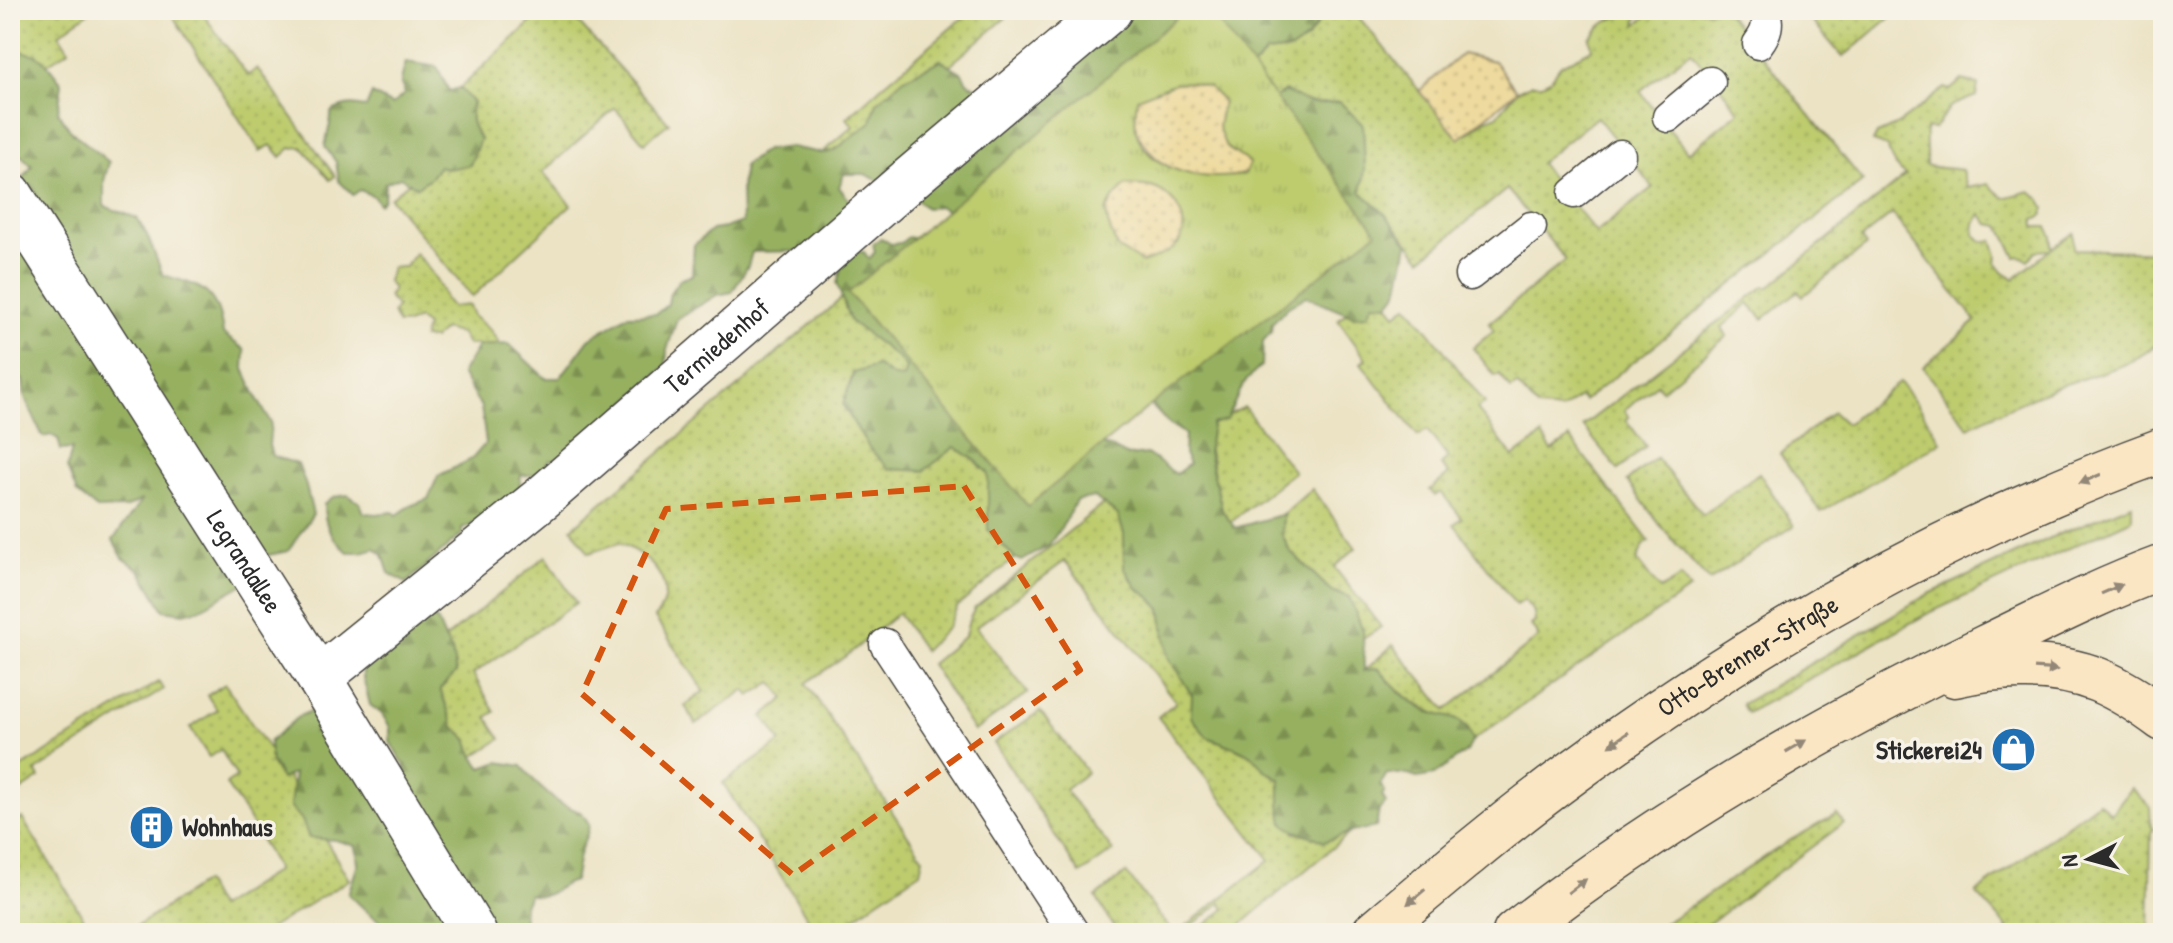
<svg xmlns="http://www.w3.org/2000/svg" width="2173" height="943" font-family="'Patrick Hand',sans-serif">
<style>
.grass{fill:url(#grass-dots);stroke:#747c4c;stroke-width:2;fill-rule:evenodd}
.forest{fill:url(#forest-firs);stroke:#606e46;stroke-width:2}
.sand{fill:url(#sand-dots);stroke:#8c8264;stroke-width:2}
.park{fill:url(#park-tufts);stroke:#747c4c;stroke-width:2;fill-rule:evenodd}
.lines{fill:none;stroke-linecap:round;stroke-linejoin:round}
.lane-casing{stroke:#484742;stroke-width:33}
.street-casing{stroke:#484742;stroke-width:47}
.secondary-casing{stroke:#484742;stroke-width:47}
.lane{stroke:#fff;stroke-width:30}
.street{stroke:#fff;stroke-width:44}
.secondary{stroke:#fbe6c4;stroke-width:44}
.oneway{fill:#938878}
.marked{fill:none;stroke:#d5540f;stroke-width:6;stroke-dasharray:16 10;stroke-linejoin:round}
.labels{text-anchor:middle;stroke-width:7;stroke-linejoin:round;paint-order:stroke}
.street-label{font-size:26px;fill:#2b2b2b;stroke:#f7f3e8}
.poi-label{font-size:26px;font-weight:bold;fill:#2b2b2b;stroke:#f7f3e8;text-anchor:end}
</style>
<defs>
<pattern id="grass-dots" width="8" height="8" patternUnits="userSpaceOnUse" patternTransform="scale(2)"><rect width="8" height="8" fill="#becc6e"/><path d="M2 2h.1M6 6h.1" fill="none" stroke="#a3af5f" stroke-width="1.8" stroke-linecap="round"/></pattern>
<pattern id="forest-firs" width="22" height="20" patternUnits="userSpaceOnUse" patternTransform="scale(2)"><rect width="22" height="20" fill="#96b061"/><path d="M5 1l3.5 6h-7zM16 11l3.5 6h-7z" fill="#7b8f50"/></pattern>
<pattern id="sand-dots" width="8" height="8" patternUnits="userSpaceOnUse" patternTransform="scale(2)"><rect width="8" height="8" fill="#eeda9e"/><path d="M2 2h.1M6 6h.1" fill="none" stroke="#cb8" stroke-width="1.8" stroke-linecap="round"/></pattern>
<pattern id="park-tufts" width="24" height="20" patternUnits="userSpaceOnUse" patternTransform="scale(2)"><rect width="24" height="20" fill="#becc6e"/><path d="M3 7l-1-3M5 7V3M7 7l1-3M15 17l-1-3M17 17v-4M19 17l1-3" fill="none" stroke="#a3af5f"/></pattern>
</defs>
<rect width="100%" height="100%" fill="#f7f3e8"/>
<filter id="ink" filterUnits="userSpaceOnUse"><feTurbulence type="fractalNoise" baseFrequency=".0125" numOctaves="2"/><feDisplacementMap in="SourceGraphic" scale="16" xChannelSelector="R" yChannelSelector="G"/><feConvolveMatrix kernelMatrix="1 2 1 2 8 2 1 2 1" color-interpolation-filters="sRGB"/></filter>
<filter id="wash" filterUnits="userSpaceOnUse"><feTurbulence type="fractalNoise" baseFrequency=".006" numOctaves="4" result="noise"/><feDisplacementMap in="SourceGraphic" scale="32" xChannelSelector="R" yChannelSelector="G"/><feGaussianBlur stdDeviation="1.8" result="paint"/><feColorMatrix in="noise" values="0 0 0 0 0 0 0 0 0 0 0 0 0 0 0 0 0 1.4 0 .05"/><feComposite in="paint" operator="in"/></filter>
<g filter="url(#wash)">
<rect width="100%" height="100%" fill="#ece3c5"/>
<g class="grass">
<path d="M10,10h82l-33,24 10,16 -22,14 -11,-9 -23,-5 -3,-7z"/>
<path d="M169,10h31l48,66 9,-8 78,108 -5,4 -28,-33 -11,1 -10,9 -10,-12 -11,6z"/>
<path d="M544,10h23l102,113 -25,20 -29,-35 -72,64 28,33 -99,92 -82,-99 19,-16 8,5 14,-10 8,-11 41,-27c-9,-13 -12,-20 -7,-36l-13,-15z"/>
<path d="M972,10h43l-66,56 -72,36 -6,20 -36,28 -13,3 31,-27 -6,-8 35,-32z"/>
<path d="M1326,10h27l105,128 14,-7 12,-11 14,-5 19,-24 15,-7h10l8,-4 11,-15 31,-16 -2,-11c11,-13 18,-20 35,-23l3,-5h18l-8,7 -2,8 19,-15h70l138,171 -279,220 -4,-4 -19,13 -23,-2 -21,-23 -6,4 -12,-15 -4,2 -22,-28 21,-18 -5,-7 77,-63 -59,-71 -85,70 -38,-46 -23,-21 4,-23 -2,-43 -23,-24c-21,3 -37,2 -55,-11l-20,15 -25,-25 26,-28 25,-3 17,-12zM1691,51l48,60 -51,42 -48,-62zM1597,117l56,70 -57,46 -56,-70z"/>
<path d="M1802,10h97l-56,47z"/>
<path d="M1962,80l16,5 -2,11 -25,10 -17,23 -8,-1c-1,13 1,25 0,37 12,4 24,3 36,5l5,18 21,-4 16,14 26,-7 11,9 4,8 -3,8 -7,3v8h12l5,9v12l22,-15v16l89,3 -1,86c-25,29 -67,35 -102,48 -31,11 -62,27 -92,41l-45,-60 53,-46 -84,-107 -31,25 5,7 -63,50 -5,-5 -35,28 -14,-15 -27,23 5,9 -65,54 -5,-6 -33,26 5,7 -3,3 20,26 -28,24 -35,-44 182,-140 3,2 138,-113c-9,-6 -17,-17 -18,-28l-15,-5 4,-8c28,-10 45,-30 68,-46l5,2zM1981,214l8,10 11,2 16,31 4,-1 9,4 7,-9 14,-1 -36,29 -11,-8 -7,-9 1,-7 -5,-15 -9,2 -9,-8 1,-11z"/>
<path d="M415,253c9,9 22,25 27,38 3,7 3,10 10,16l17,-2 4,11 18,15 9,14h-33l-6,-11 -17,-5 -11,10 -10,-1 3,-12 -8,-7 -11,5h-9l-5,-11 4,-6 -9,-10 5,-8 -6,-9 5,-13h13z"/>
<path d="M842,298l8,23 48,37 8,10 -2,11 -10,-2 -17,-11 -24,7 -10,32 26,43 20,21 35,1 31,-23 20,13 13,13v57l27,28 -58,49 -10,21 -23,23 -26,-38 -49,41 -43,29 117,175 -3,14 -46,31 -39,30h-18l-94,-150 58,-41 -18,-26 22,-18 -13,-16 -22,14 -5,-6 -49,34 -11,-18 19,-15 -49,-73c26,-33 -5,-62 -36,-75l-30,10 -17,-25z"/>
<path d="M1373,302l15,2 8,10 12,-9 77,98 -8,6 36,48 29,-21 10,15 18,-13 79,103 -6,5 -6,14 23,30 21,-13 9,12 -217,151 -6,-14c-41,-15 -60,-23 -89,-58l-14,3 29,-26 53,65 93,-73 -8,-12 4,-3 -1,-10 -10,-12 -8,5 -62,-81 8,-6 -21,-26 -6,4 -5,-6 19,-16 -8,-9 7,-7 -21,-28 -9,6 -57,-73 5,-4 -28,-39 8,-7 8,3z"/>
<path d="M1900,382l27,37 14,23 -120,70 -41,-58 53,-42 13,12z"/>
<path d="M1244,407l50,65 -64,50 -8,-12 -14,-64 4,-22z"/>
<path d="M1656,458l47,57 56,-42 35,53 -85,55 -45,-51 -37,-49z"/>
<path d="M1312,489l44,59 -22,19 47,60 -18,12v-8l-14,-34 -18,-6 -42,-41 -7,-16 1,-20z"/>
<path d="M1104,503l14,12 6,19v33l13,21 14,10 10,11 8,48 23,38 15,42 27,10 19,9 12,14 15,10v24l15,29 17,2 12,7 27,-10 -120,101h-36l30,-24 -4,-6 -39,30h-5l93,-73 -112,-143 18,-15 -111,-141 -89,66 52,66 -54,38 -43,-67 34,-28 4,-16 6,-12z"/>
<path d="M2132,504v15l-207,96 -178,98 -5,-9 185,-109 130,-60z"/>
<path d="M546,556l30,47 -103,71 22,38 -8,5 14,22 -28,18 -6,-18 -13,-12 -14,-38 16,-16 -4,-22 -7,-12z"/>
<path d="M158,682l6,7 -128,82 4,7 -30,20v-29l3,4z"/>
<path d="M225,684l45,67 1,12 7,11 9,3 6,9 -3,21 12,13 7,17 16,2 24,41 -87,53h-135l77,-51 14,26 58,-37 -1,-6 -29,-51 -20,-30 11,-7 -16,-27 -12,7 -19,-29 27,-18 -10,-15z"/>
<path d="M1040,711l47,61 -22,18 48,61 -33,23 -86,-131z"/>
<path d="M2131,788l19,19 1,18 2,4 -2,4 -2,100h-146l6,-4 -33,-36 123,-91 12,12z"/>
<path d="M1837,814l7,9 -148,110h-46l139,-92z"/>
<path d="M22,818l71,115h-83v-107z"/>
<path d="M1126,873l47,60h-56l-21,-36z"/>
</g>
<g class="forest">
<path d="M1094,10h232l-18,28 -17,12 -25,3 -26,28 -285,134 -17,-9 -12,2 -12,-10 -49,-24h-21l-5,13 11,14 -6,15 -42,35 -50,1 -4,14 -16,26 -15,3 -40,24 -10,31 -1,16 -102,94h-14c-10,14 -12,16 -29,15l-2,18c-19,16 -34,27 -57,36v5l-56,49 -17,-10 -6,-18 -8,-7 -13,4h-14c-17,-14 -24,-26 -24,-48l9,-7 15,-2 12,8 4,10 12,1 17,-2 4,3 13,-9 18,-7 10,-23 34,-17 14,-16 -5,-36 -20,-33 17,-28 31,-2 36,34h15l29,-39 39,-24 28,-1 12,-10 2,-11 9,-13 13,-5 2,-30 18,-15 13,-2 17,-6 -1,-35 3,-22 22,-15 24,-3 32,6 13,-3 36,-28 6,-20 27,-24 37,-18 20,12 6,10 24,14z"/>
<path d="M10,47c8,5 16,4 25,8 12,5 19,19 27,28l-4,29 13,19 38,31 -5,19v25l33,12 10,17 16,40c39,11 55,15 60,59l22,16 -1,19 14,31 13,23 -2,22 3,11 26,8 8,22 7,28 -25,37 -24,5 -22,29 -43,24 -15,4 -20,-3 -24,-40 -17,-12 -10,-18 29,-40 -17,8 -28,1 -20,-16 -10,-25 5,-19 -11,1 -3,-11 -7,-4 -8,2 -18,-39 -2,-18 -13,-7v-171l9,-18 13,-18 -10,-10 -12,-1z"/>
<path d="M406,62l31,5 12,24 11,-3 13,15c-5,16 -2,23 7,36l-10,26 -22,4 -9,-3 -8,11 -14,10 -17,-10 -15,6 -1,16 -5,5 -6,-8 -13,-6 -7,5 -14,-14 -3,-19 -11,-15c1,-12 7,-23 6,-35 11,-7 22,-9 35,-4l6,-14 20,11 12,-11 -3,-14z"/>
<path d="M1285,91c19,13 33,14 55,11l23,23 2,44 -4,23 23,21 24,31 -10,48 -10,12 -15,-1 -5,12 -14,1 -48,-20 -19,12 -15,15 -1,9 -8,9 -1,24 -18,18 -18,37 -14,4 -4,28 14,58 13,18 48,-14 -1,20 7,16 42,41 18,6 14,34 1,40 14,-3c13,16 29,34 49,43 23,9 35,2 46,29l-6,11 -33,24 -17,3 -12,-4h-18l-7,11 5,6 -3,4 4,8 -7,7 -3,17 -25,5 -27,10c-17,-10 -25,-6 -41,-19l-3,-19v-25l-15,-9 -12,-14 -19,-9 -27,-10 -16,-20 1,-22 -24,-38 -7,-48 -10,-11 -14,-10 -13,-21v-33l-6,-19 -24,-18 -18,4 -11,21 -17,24 -26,15 -7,-3 -27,-28v-57l-13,-13 -20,-13 -31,24 -35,-2 -20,-21 -26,-43 11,-32 23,-7 17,11 9,1 3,-10 -8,-10 -48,-37 -13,-37 4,-16 12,-17 11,1 5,7 6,-7 -2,-8 8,-6 10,6 10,-1 7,-6 11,3 174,204 18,3 17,9 19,-2 29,20 13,-10 -5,-10 1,-20 -17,-11 -17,-18 114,-299z"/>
<path d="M427,609l11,13 7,17 7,12 4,22 -16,16 14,38 13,12 7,18 8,11 17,-6 23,4 17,20 18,16 25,11 7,11c-1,13 -6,17 -9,28 -3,9 -3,19 -6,29 -19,4 -22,20 -45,13l-6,13 1,13 -10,10 -17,3h-116l3,-9 -14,-10 -22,-20 10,-30 -2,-18 -21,-6 -26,-2 -7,-18 -12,-13 4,-34 -13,6 -10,-16 -2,-21 30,-26 15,-6 86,69 5,-13 -15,-24v-15l-8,-13 -12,-9 -7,-28 -1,-21z"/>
</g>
<g class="sand">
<path d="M1462,54l32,7 23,30 -58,48 -40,-48z"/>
<path d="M1190,82l19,5 14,14 -4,26 7,20 24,16 -5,11c-33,8 -79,3 -99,-28 -4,-5 -8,-10 -10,-16 -2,-11 0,-22 1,-32l38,-15z"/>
<path d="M1126,185c10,0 22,0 31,4 24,11 38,44 14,61 -9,6 -20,10 -30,13l-24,-16 -9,-23 -2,-12 8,-15z"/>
</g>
<path class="park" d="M1186,10h23l168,222 -226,173 -123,101 -180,-213zM1190,82l19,5 14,14 -5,26 8,20 24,16 -5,11c-36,9 -99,-1 -109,-44 -2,-11 0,-22 1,-32l38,-15zM1126,185c10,0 22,0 31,4 24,11 38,44 14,61 -9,6 -20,10 -29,13l-25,-16 -9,-23 -2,-13 8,-14z"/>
</g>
<g filter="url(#ink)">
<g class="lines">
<defs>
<g id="lane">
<path d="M1758,44c9,-12 11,-20 7,-34"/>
<path d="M1668,117l42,-35"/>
<path d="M1574,193l46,-38"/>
<path d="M1470,275l61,-48"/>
<path d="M885,644l189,289"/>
</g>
<g id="street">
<path id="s1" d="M10,194l309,484 155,255"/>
<path id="s2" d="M319,678l223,-180 370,-321 198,-167"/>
</g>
<g id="secondary">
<path d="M1955,675c45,-11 100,-12 143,5 24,10 45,24 65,39"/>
<path id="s3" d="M1374,933c66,-56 132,-112 202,-163 180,-132 377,-243 587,-320"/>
<path d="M1515,933c146,-114 305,-205 471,-286 58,-28 117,-58 177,-80"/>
</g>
</defs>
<use href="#lane" class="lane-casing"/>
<use href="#street" class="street-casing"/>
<use href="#secondary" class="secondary-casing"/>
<use href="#lane" class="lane"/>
<use href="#street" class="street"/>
<use href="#secondary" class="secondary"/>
</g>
<defs><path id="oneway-solid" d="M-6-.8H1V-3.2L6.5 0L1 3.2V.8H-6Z" transform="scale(2)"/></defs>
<g class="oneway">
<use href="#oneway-solid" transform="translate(2090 479) rotate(157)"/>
<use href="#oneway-solid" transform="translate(2112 589) rotate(-24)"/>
<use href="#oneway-solid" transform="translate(2046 669) rotate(4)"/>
<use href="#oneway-solid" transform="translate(1619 739) rotate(145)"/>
<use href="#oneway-solid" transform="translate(1796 746) rotate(-30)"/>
<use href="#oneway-solid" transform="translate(1577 886) rotate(-37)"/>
<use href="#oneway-solid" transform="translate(1416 897) rotate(140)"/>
</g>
</g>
<path class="marked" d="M964,486l116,184 -287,205 -211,-181 84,-185z"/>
<defs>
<symbol id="shop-disc" viewBox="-11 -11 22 22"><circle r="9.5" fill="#1f6fb2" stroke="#f7f3e8"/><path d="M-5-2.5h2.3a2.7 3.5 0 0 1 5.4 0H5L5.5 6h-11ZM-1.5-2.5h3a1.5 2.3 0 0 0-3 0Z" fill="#fff"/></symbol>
<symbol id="building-disc" viewBox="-11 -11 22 22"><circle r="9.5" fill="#1f6fb2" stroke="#f7f3e8"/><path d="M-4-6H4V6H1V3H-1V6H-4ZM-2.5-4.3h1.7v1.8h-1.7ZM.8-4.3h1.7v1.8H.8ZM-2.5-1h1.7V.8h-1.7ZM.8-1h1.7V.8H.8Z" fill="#fff"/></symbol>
</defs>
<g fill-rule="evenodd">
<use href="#shop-disc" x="1988" y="724" width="51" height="51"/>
<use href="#building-disc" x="126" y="802" width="51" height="51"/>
</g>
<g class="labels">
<g class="street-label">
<text dy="9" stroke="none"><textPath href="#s2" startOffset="518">Termiedenhof</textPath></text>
<text dy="9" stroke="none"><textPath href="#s1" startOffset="436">Legrandallee</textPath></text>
<text dy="9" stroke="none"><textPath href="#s3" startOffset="466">Otto-Brenner-Straße</textPath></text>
</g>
<g class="poi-label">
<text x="1982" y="759">Stickerei24</text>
<text x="182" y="836" text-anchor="start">Wohnhaus</text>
</g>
</g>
<rect width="2173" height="943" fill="none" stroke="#f7f3e8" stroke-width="40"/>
<g transform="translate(2089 859) rotate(264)" stroke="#f7f3e8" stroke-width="6" paint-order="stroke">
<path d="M0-6L14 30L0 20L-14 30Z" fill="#2b2b2b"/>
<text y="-12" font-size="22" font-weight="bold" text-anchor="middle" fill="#2b2b2b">N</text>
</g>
</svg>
